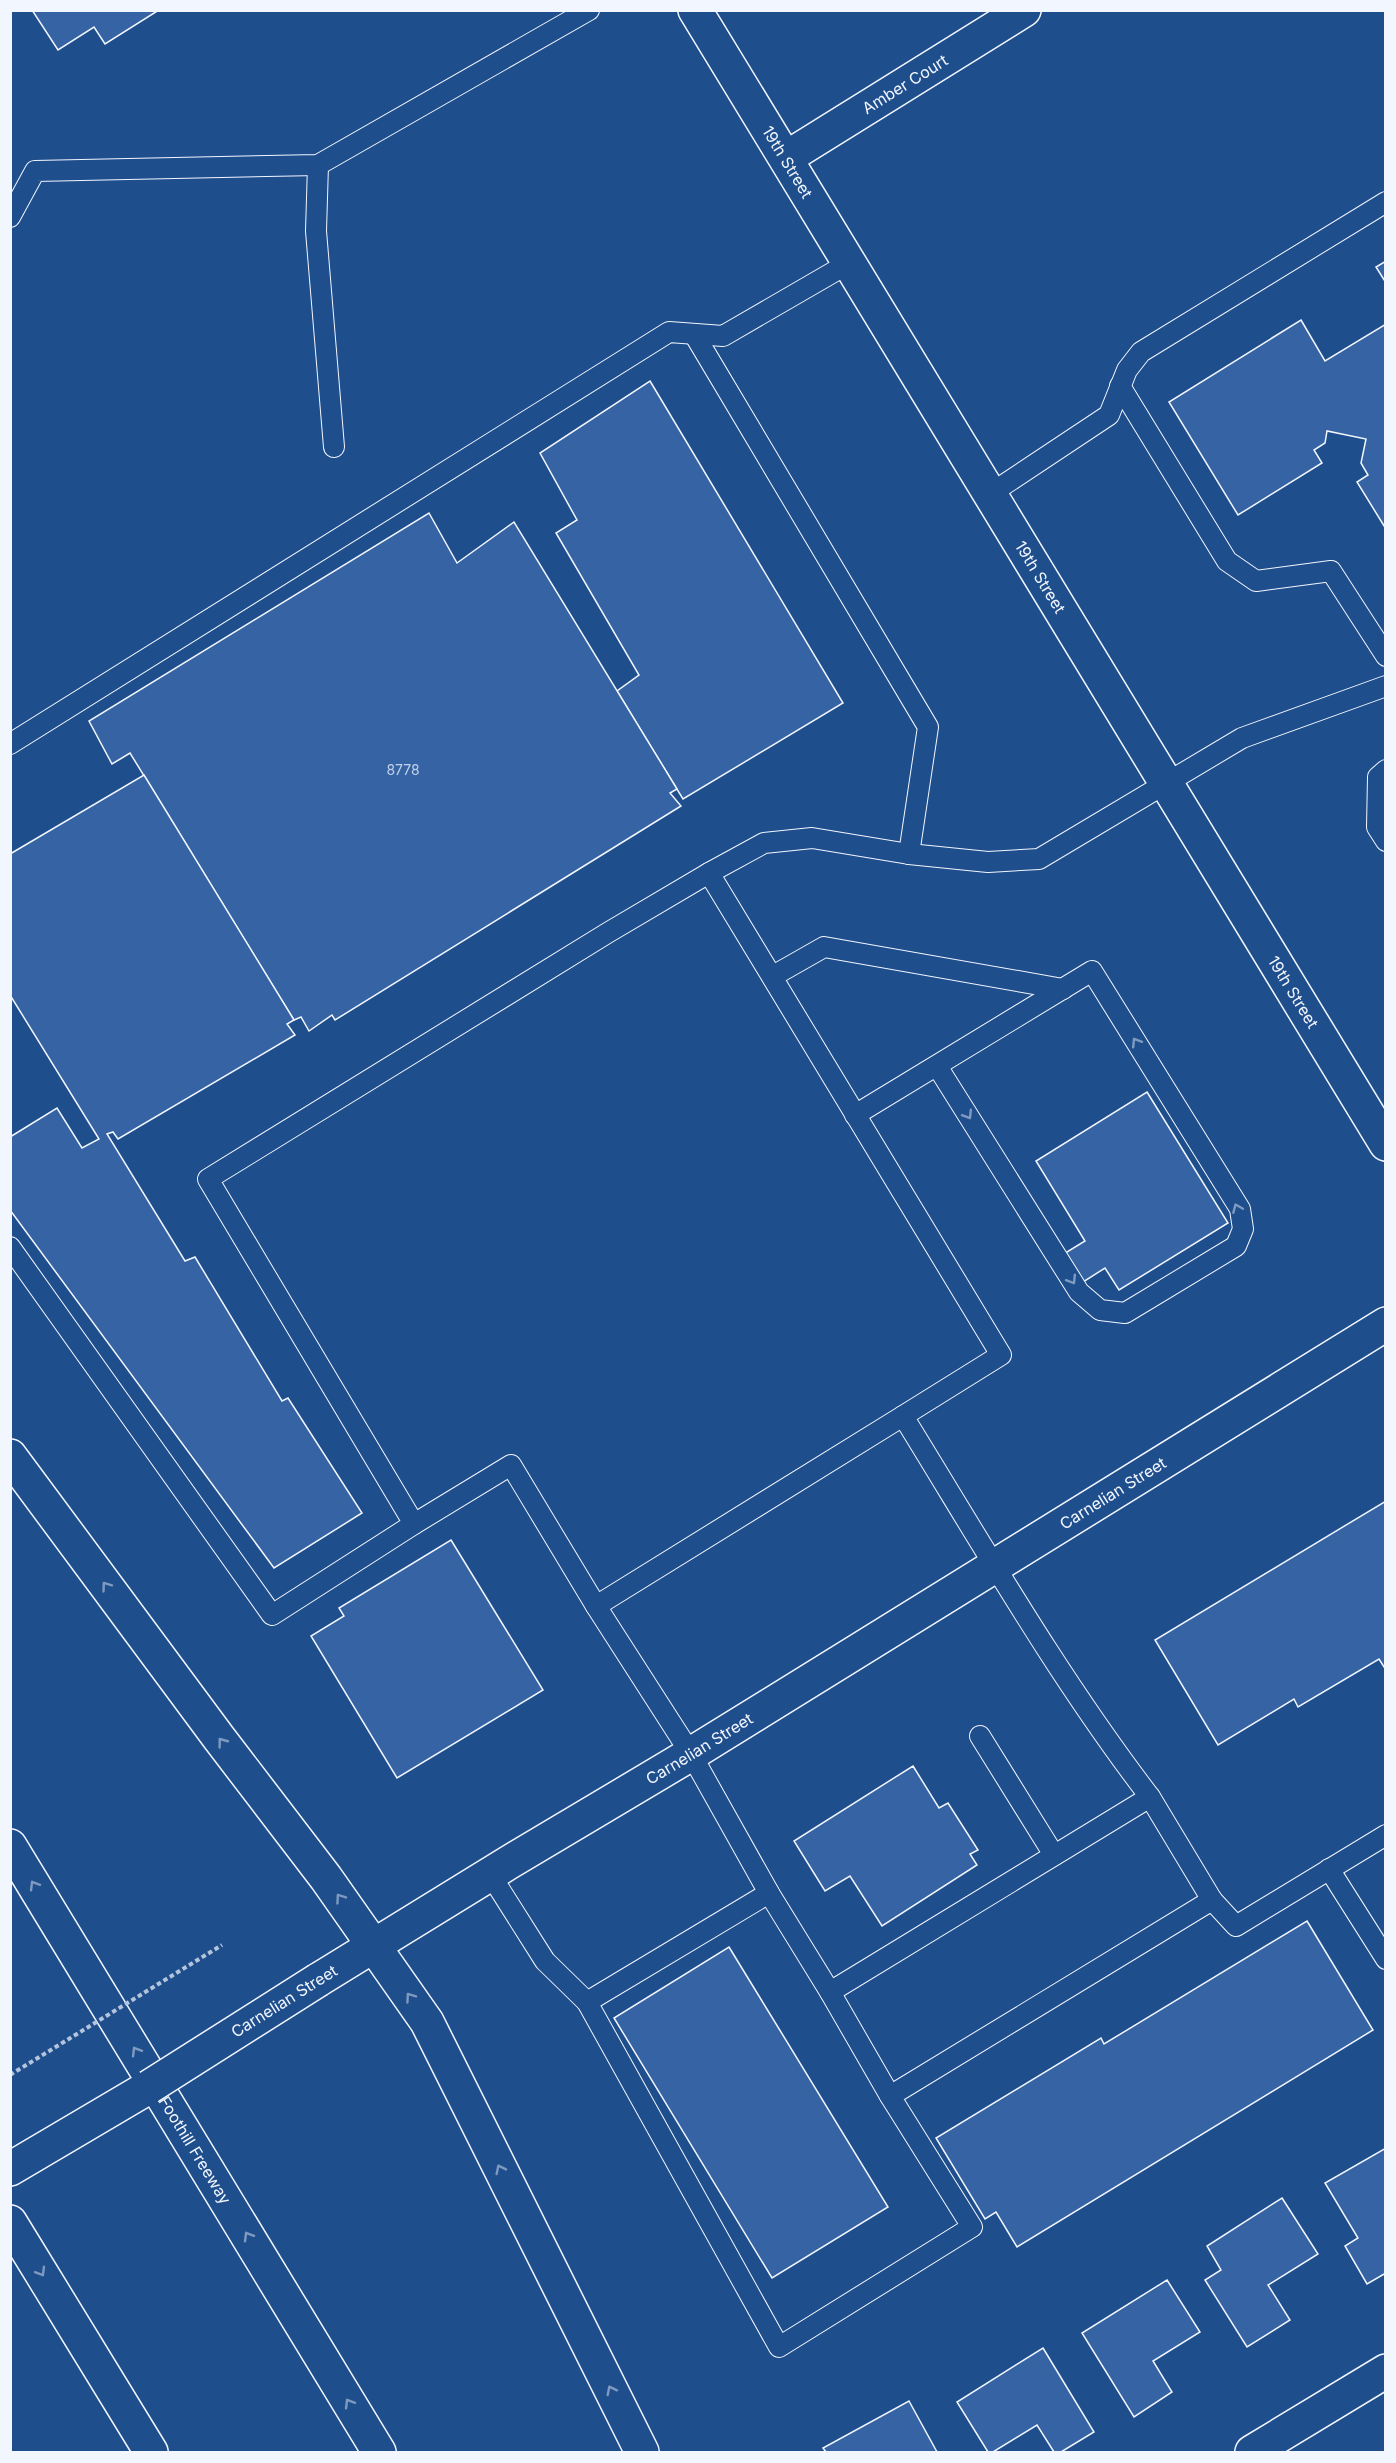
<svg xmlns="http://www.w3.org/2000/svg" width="1396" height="2463" font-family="Inter,sans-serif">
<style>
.building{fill:#3563a3;stroke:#f2f6ff;stroke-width:1.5}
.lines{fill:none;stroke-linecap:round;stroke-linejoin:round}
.service-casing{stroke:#f2f6ff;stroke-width:22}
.minor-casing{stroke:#f2f6ff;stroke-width:36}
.secondary-casing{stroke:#f2f6ff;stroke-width:36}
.motorway-casing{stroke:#f2f6ff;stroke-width:36}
.service{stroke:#1f4e8c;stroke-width:20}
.minor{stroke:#1f4e8c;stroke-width:33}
.secondary{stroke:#1f4e8c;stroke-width:33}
.motorway{stroke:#1f4e8c;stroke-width:33}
.secondary-bridge-casing{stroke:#f2f6ff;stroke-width:36;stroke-linecap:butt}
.path-bridge{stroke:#b3c4dc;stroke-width:4;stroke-dasharray:4.5 3;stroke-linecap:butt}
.secondary-bridge{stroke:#1f4e8c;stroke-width:33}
.oneway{stroke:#7e9ac0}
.labels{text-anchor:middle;stroke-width:4.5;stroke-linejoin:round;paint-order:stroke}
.number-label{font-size:14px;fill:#c3d1e8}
.street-label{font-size:16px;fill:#f2f6ff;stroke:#1f4e8c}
</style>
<rect width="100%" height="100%" fill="#1f4e8c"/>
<g class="building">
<path d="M32,10h127l-54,34 -11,-17 -36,23z"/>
<path d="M1386,261v22l-10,-16z"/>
<path d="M1301,320l24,41 61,-37v205l-29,-47 11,-7 -7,-12 5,-24 -39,-8 -2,12 -11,7 8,13 -84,52 -69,-113z"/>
<path d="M650,381l193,322 -160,96 -66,-108 22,-16 -83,-142 21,-13 -37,-67z"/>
<path d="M429,513l28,50 57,-41 163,267 -7,4 11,13 -346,214 -3,-5 -23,16 -8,-14 -7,3 -164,-267 -18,11 -23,-43z"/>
<path d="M144,775l150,245 -7,4 8,11 -177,104 -5,-7 -6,2 78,127 10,-4 87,144 6,-3 74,115 -88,55 -264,-358v-73l47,-29 25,40 17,-9 -89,-144v-141z"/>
<path d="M1147,1092l81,131 -109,67 -14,-22 -25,16 -18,-29 23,-14 -49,-80z"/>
<path d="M1386,1501v169l-7,-11 -81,48 -4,-8 -76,46 -63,-105z"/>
<path d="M451,1540l92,150 -146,88 -86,-142 33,-20 -5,-8z"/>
<path d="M913,1766l26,42 9,-5 30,47 -8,4 7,11 -95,61 -32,-50 -25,15 -31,-50z"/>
<path d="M1307,1921l66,109 -356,217 -21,-35 -11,7 -49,-81 165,-100 3,6z"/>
<path d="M729,1947l159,260 -116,71 -158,-260z"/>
<path d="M1386,2148v125l-19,11 -22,-38 13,-8 -33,-55z"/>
<path d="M1282,2198l36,56 -50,31 22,35 -43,27 -42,-67 16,-10 -14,-24z"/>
<path d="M1167,2280l33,52 -47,29 19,31 -38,25 -52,-84z"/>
<path d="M1043,2348l51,84 -33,20h-7l-17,-27 -44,27h-5l-31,-50z"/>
<path d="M909,2401l28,51h-111l-3,-4z"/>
</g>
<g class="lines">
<defs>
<g id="service">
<path d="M318,165l-2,66 18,216"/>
<path d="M10,217l25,-46 283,-6 271,-155"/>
<path d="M694,334l234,393 -19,127"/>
<path d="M1120,386l107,175 29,20 75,-10 55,85"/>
<path d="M990,494l119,-79 18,-45 14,-18 245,-150"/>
<path d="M10,744l659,-412 54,4 126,-73"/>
<path d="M1386,770l-8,7 -1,50 9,14"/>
<path d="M709,873l55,-30 48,-5 97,16 79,8 51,-3 203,-121 144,-52"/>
<path d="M773,976l51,-29 239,42"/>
<path d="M855,1115l237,-144 148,238 3,20 -7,17 -111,67 -25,-3 -21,-18 -142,-226"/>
<path d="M10,1247l262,368 142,-91 -206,-345 401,-247 100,-59 292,482 -98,61c79,128 155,261 247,381l-320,195"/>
<path d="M414,1524l97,-59 85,141 95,148 78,139 61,99 60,104"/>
<path d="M596,1606l307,-190"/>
<path d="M980,1736l74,119"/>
<path d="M1150,1797l62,103"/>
<path d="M1329,1869l57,90"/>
<path d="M490,1874l55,87 42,41 192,345 193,-120 -82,-131 322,-196 24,26 150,-91"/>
<path d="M587,2002l182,-109"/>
</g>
<g id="minor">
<path id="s1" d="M786,158l238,-148"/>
<path d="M1252,2452l134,-81"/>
</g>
<g id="secondary">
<path id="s2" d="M695,10l691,1134"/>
<path id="s3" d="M318,1980l190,-117 183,-109 695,-430"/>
<path d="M10,2169l139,-82"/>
</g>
<g id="motorway">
<path d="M10,1456l209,282 107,140 101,144 215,430"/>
<path id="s4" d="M10,1846l369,606"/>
<path d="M10,2222l141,230"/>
</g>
</defs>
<use href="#service" class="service-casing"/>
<use href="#minor" class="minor-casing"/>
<use href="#secondary" class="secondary-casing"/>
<use href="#motorway" class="motorway-casing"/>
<use href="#service" class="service"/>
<use href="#minor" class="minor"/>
<use href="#secondary" class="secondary"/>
<use href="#motorway" class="motorway"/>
<defs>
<path id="secondary-bridge" d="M149,2087l169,-107"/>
</defs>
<use href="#secondary-bridge" class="secondary-bridge-casing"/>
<path class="path-bridge" d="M10,2075l212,-130"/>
<use href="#secondary-bridge" class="secondary-bridge"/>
</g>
<defs><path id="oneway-chevron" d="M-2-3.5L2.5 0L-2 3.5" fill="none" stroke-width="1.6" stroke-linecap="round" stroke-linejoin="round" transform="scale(1.5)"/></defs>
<g class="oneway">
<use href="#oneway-chevron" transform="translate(1136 1042) rotate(-122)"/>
<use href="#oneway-chevron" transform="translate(968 1115) rotate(58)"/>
<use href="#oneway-chevron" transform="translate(1237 1208) rotate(-113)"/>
<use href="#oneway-chevron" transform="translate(1072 1280) rotate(58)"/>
<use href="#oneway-chevron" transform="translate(106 1586) rotate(-126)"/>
<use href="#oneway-chevron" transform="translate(222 1742) rotate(-127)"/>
<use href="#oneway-chevron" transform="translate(34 1885) rotate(-121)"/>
<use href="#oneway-chevron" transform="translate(340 1898) rotate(-125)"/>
<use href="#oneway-chevron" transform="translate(410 1997) rotate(-125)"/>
<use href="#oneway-chevron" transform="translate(136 2051) rotate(-121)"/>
<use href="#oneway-chevron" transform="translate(500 2169) rotate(-116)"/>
<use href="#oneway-chevron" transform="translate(248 2236) rotate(-121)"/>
<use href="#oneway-chevron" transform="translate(41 2272) rotate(59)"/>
<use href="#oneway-chevron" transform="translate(611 2390) rotate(-117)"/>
<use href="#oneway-chevron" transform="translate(349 2403) rotate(-121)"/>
</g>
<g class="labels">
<g class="number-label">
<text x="403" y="775">8778</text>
</g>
<g class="street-label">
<text dy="6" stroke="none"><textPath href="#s1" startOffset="140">Amber Court</textPath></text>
<text dy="6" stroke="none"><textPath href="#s2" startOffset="178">19th Street</textPath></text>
<text dy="6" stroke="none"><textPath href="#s2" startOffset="664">19th Street</textPath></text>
<text dy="6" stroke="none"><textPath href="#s2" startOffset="1150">19th Street</textPath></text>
<text dy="6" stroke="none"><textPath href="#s3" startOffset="932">Carnelian Street</textPath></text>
<text dy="6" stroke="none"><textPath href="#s3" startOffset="446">Carnelian Street</textPath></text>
<text transform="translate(284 2001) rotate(-32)" y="6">Carnelian Street</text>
<text dy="6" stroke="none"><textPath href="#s4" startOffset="356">Foothill Freeway</textPath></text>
</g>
</g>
<rect width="1396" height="2463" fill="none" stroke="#f2f6ff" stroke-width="24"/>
</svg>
